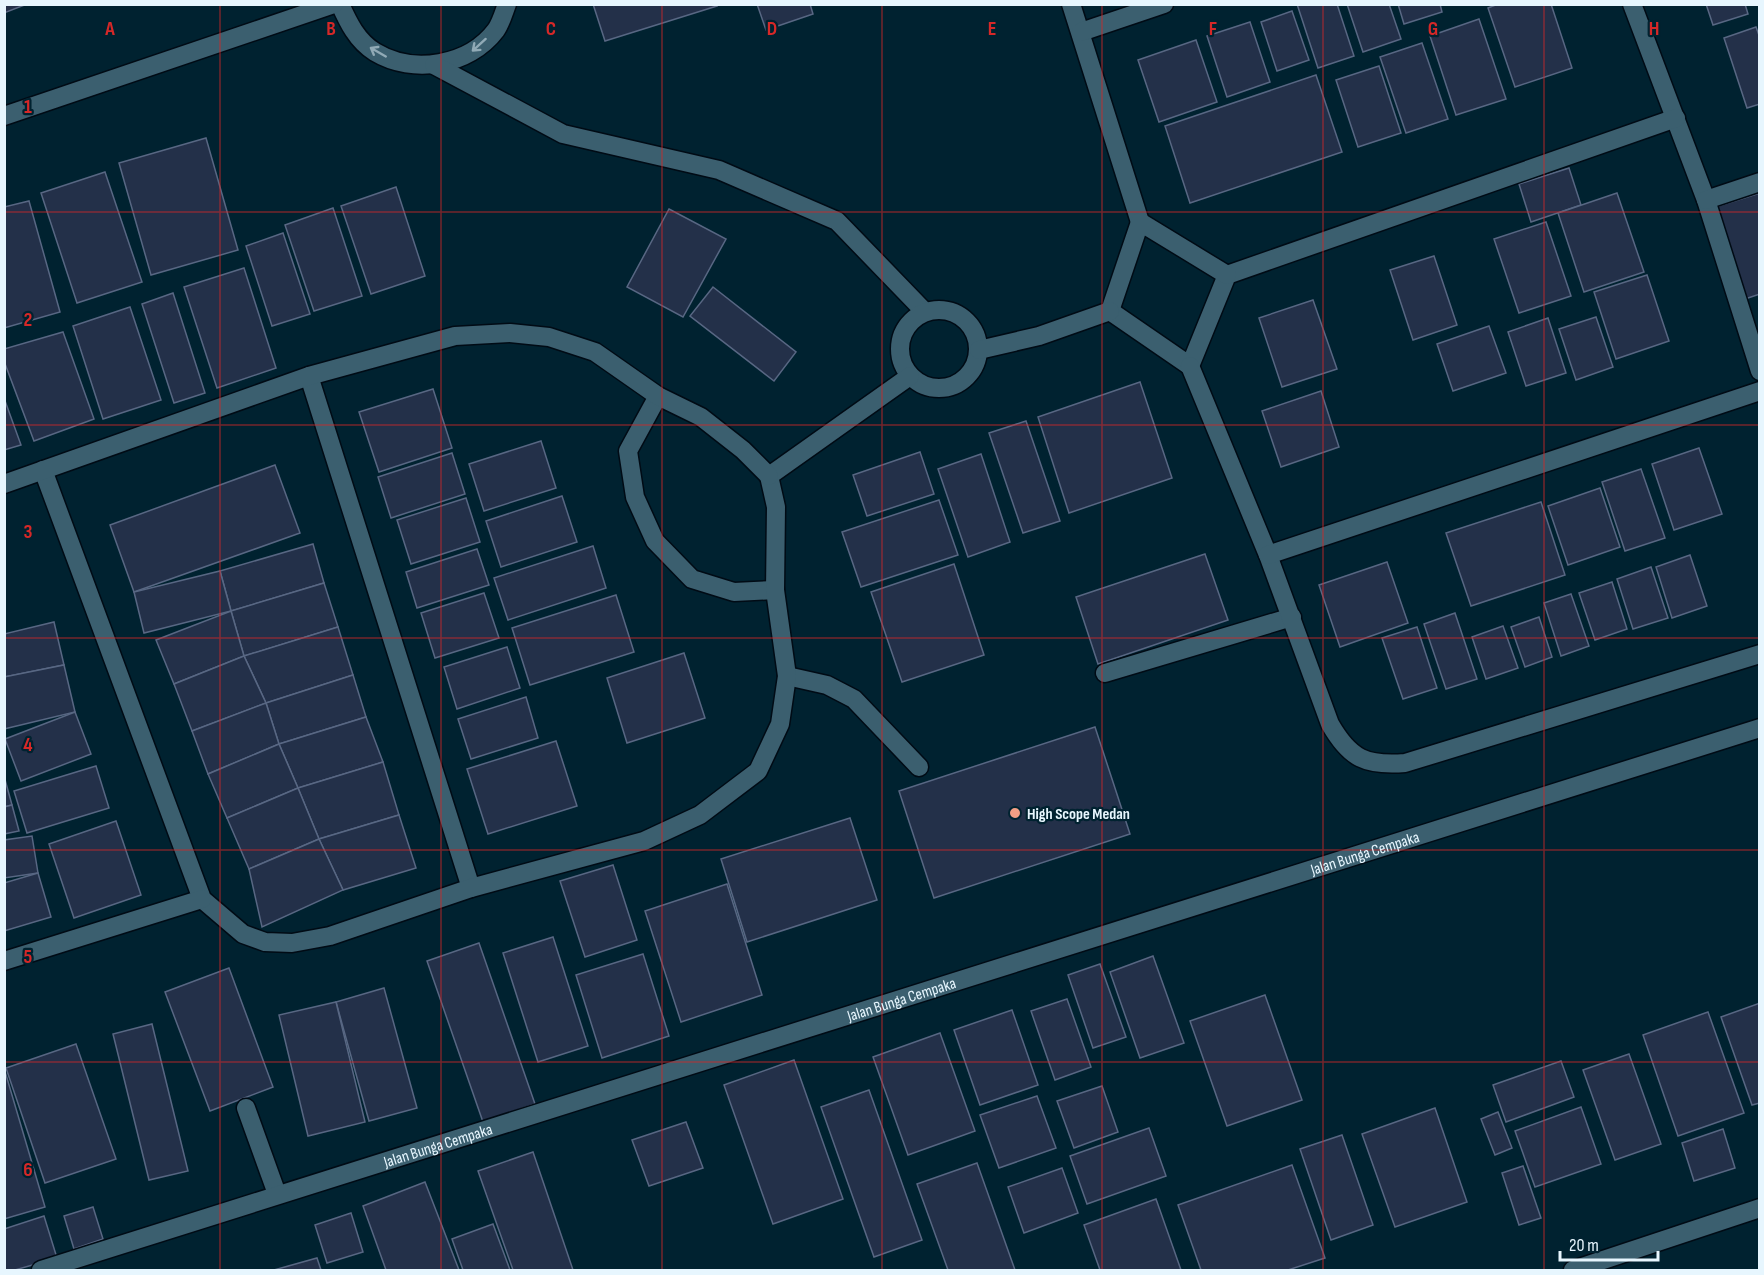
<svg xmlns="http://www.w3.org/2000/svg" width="1764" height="1275" font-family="'Sofia Sans Condensed',sans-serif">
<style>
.building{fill:#233049;stroke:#586783;stroke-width:1.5}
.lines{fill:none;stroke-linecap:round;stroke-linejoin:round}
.service-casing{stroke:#000b15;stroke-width:21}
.minor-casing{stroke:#000b15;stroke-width:21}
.tertiary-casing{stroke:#000b15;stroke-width:21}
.service{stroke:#3b5f6f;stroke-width:18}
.minor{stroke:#3b5f6f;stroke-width:18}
.tertiary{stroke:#3b5f6f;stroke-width:18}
.oneway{stroke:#91aab6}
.grid{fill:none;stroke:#d62828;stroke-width:1.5;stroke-opacity:0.55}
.poi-dot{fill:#f39f85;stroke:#002230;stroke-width:2}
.labels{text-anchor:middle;stroke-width:4.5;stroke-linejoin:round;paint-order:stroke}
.poi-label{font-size:16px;font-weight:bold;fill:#e7f6fe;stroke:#002230;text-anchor:start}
.street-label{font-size:16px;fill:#e7f6fe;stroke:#002230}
.grid-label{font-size:20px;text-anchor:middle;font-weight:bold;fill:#d62828;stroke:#002230;stroke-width:4.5;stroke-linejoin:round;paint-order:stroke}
</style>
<rect width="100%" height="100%" fill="#002230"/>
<g class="building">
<path d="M4,4h23l-23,9z"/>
<path d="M593,4h123l1,2 -112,35z"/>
<path d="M757,4h53l3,10 -47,16z"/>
<path d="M1297,4h40l17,52 -36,12z"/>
<path d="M1347,4h42l12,35 -38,13z"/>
<path d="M1398,4h42l2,8 -38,12z"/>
<path d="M1498,4h53l21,64 -57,19 -27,-79z"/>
<path d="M1706,4h39l3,10 -35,11z"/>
<path d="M1292,11l17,49 -32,11 -16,-49z"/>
<path d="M1479,19l27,80 -50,16 -26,-79z"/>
<path d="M1250,22l20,60 -43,15 -20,-61z"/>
<path d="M1756,27l4,11v66l-13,4 -23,-70z"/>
<path d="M1196,40l21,62 -58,20 -21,-62z"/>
<path d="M1422,43l26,76 -42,14 -26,-76z"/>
<path d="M1379,66l22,67 -43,14 -22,-67z"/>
<path d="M1316,75l26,77 -152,51 -25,-77z"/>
<path d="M206,138l32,112 -87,25 -32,-112z"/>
<path d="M1569,168l12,37 -50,17 -12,-38z"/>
<path d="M105,172l37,110 -65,21 -36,-110z"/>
<path d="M396,187l29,89 -54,18 -30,-88z"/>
<path d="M1617,193l27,79 -60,20 -26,-79z"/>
<path d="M1760,193v101l-18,6 -30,-92z"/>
<path d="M29,201l31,111 -56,16v-121z"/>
<path d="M333,208l29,88 -48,15 -29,-86z"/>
<path d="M669,209l57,30 -43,78 -56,-30z"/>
<path d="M1546,222l25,74 -52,17 -25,-74z"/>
<path d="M283,233l27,81 -38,12 -26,-80z"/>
<path d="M1434,256l23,69 -44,15 -23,-70z"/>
<path d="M244,268l32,100 -59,20 -33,-101z"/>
<path d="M1647,275l22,66 -53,18 -22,-67z"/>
<path d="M713,287l83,65 -22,29 -84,-65z"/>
<path d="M173,293l32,100 -31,10 -32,-99z"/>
<path d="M1313,300l24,69 -55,18 -23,-69z"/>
<path d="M130,307l31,93 -58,19 -30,-93z"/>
<path d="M1596,317l17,50 -37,13 -17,-51z"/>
<path d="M1548,318l18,55 -40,13 -18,-54z"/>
<path d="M1489,326l17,47 -53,18 -16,-47z"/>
<path d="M63,332l31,87 -60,22 -30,-80v-12z"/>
<path d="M1140,382l32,96 -103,35 -31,-96z"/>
<path d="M433,389l19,59 -73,24 -20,-60z"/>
<path d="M1321,391l18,56 -58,20 -19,-56z"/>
<path d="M4,398l17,47 -17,5z"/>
<path d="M1026,421l34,100 -37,12 -34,-100z"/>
<path d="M541,441l15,47 -72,23 -15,-47z"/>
<path d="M1699,448l23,66 -48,16 -22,-66z"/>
<path d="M920,452l14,42 -67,22 -14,-41z"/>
<path d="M452,453l13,41 -74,24 -13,-41z"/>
<path d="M981,454l29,88 -42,15 -30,-88z"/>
<path d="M275,465l25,68 -166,59 -24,-67z"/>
<path d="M1641,469l24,69 -40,13 -23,-69z"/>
<path d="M1600,488l20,59 -52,18 -20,-59z"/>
<path d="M562,496l15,46 -76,25 -15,-46z"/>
<path d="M466,498l14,44 -69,22 -14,-44z"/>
<path d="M939,500l19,55 -97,32 -19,-55z"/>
<path d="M1541,502l24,73 -94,31 -25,-73z"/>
<path d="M313,544l11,39 -93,28 -11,-40z"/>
<path d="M593,546l13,42 -98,32 -14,-42z"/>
<path d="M477,549l12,36 -72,23 -11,-36z"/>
<path d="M1205,554l23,66 -130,44 -22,-67z"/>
<path d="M1690,555l17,51 -35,12 -16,-51z"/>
<path d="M1387,562l21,61 -68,24 -21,-62z"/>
<path d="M954,564l30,91 -82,27 -31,-90z"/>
<path d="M1651,567l17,51 -35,11 -16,-50z"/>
<path d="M220,571l11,40 -87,22 -10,-41z"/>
<path d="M1612,582l15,47 -32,11 -16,-47z"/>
<path d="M324,583l14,44 -94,29 -13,-45z"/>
<path d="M484,593l15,45 -64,20 -14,-45z"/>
<path d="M1571,594l18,52 -28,10 -17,-53z"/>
<path d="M616,595l18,57 -104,33 -18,-57z"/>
<path d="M231,611l13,45 -70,28 -18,-44z"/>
<path d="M1455,613l22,66 -31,10 -22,-65z"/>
<path d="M1539,617l13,40 -27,10 -14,-40z"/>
<path d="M54,622l10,43 -60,12v-43z"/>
<path d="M1503,626l15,42 -32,11 -14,-42z"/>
<path d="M338,627l15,48 -87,28 -22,-47z"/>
<path d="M1417,627l20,61 -34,11 -21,-61z"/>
<path d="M507,647l13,41 -63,21 -13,-42z"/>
<path d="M684,653l21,65 -78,25 -20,-65z"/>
<path d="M244,656l22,47 -74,28 -18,-47z"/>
<path d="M64,665l11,47 -71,17v-52z"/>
<path d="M353,675l13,42 -87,27 -13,-41z"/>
<path d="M526,697l12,41 -67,21 -13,-40z"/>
<path d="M266,703l13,41 -71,30 -16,-43z"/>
<path d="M75,712l16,42 -70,27 -16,-42z"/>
<path d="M366,717l17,45 -85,26 -19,-44z"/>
<path d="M1095,727l35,107 -196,64 -35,-107z"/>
<path d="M556,741l21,65 -89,28 -21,-65z"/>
<path d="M279,744l19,44 -71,30 -19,-44z"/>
<path d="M383,762l16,53 -80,24 -21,-51z"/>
<path d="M96,766l13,42 -82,25 -13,-42z"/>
<path d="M4,776l8,29 -8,2z"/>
<path d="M298,788l21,51 -70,30 -22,-51z"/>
<path d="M12,805l7,26 -15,3v-27z"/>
<path d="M399,815l17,53 -73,22 -24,-51z"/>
<path d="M850,818l27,82 -130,42 -26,-83z"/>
<path d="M116,821l25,74 -67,23 -25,-74z"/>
<path d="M32,836l6,37 -34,5v-38z"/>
<path d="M319,839l24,51 -81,37 -13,-58z"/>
<path d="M613,865l24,75 -52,17 -25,-76z"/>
<path d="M38,873l13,44 -47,14v-48z"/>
<path d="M727,884l35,111 -81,27 -36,-111z"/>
<path d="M553,937l35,109 -50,16 -35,-109z"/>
<path d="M479,943l56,161 -52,18 -56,-161z"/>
<path d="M643,954l26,82 -67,22 -26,-83z"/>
<path d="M1153,956l31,87 -44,15 -30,-86z"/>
<path d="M1100,964l26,73 -33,11 -25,-73z"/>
<path d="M229,968l44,119 -63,24 -45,-119z"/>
<path d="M384,988l33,120 -48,13 -33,-119z"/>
<path d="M1265,995l37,105 -75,26 -37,-105z"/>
<path d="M1067,999l24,68 -36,13 -24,-69z"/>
<path d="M336,1002l29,120 -57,14 -29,-121z"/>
<path d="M1760,1003v100l-8,2 -31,-88z"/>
<path d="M1012,1010l26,75 -58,20 -26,-75z"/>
<path d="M1708,1012l36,101 -66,23 -35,-101z"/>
<path d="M152,1024l36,147 -39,9 -36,-146z"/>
<path d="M940,1033l35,98 -67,24 -35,-98z"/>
<path d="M76,1044l40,115 -71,24 -39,-115z"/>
<path d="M1629,1054l32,90 -46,16 -32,-90z"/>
<path d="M794,1060l49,139 -70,25 -49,-139z"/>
<path d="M1561,1061l13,36 -68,25 -13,-37z"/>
<path d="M4,1068l41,139 -41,12z"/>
<path d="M1102,1086l16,46 -44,16 -17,-47z"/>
<path d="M869,1090l53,150 -48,17 -53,-150z"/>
<path d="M1037,1096l19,52 -57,20 -19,-53z"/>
<path d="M1581,1107l20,57 -66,23 -20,-56z"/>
<path d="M1435,1108l32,94 -72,25 -33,-93z"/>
<path d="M1498,1112l14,36 -17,7 -14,-36z"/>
<path d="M686,1122l17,46 -54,18 -17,-46z"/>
<path d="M1149,1128l17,48 -79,28 -17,-48z"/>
<path d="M1723,1129l12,39 -41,13 -12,-38z"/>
<path d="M1342,1135l31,90 -42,15 -31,-91z"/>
<path d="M533,1152l40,118h-60l-35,-99z"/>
<path d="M977,1163l38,107h-67l-31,-86z"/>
<path d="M1292,1165l33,93 -37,12h-87l-23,-65z"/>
<path d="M1523,1166l18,52 -22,7 -17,-52z"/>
<path d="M1062,1168l16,45 -54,20 -16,-46z"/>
<path d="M425,1182l34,88h-73l-23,-64z"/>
<path d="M1156,1199l25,71h-81l-16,-45z"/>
<path d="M93,1207l10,32 -29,10 -10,-33z"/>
<path d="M351,1213l12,39 -36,11 -12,-38z"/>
<path d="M44,1216l13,42 -42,12h-11v-41z"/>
<path d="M493,1224l17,46h-47l-11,-31z"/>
<path d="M317,1258l4,12h-47z"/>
</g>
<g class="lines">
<defs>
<g id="service">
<path d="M1105,673l187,-56"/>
<path d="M787,676l40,9 27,14 65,68"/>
</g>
<g id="minor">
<path d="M340,4c8,18 17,37 35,48 38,23 94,14 121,-22 5,-7 8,-18 11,-26"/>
<path d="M1071,4l69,218"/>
<path d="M1632,4l74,196 54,171"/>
<path d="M1081,32l83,-28"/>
<path d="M434,65l129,69 156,36 118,51 87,90"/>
<path d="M4,116l330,-112"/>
<path d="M1706,200l54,-18"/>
<circle cx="939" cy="349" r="39"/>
<path d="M1110,311l80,55 37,-91 449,-157"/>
<path d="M1110,311l30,-89 87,53"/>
<path d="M979,350l60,-14 71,-25"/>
<path d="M1190,366l78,189 62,169c20,35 36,42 75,39l355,-109"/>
<path d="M309,376l162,512"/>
<path d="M658,396l-30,55 7,46 20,44 37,38 42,13 41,-2"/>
<path d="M43,470l159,429 41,35 22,8 27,1 38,-7 141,-48 173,-47 56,-26 58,-44 22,-47 7,-48 -12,-86 1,-83 -7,-31 141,-100"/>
<path d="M4,484l305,-108 146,-40 55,-3 39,4 46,15 63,44 43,21 42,33 26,26"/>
<path d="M1268,555l492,-164"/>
<path d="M4,961l198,-62"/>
<path d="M246,1108l31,86"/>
<path id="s1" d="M41,1270l1719,-542"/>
</g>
<path id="tertiary" d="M1573,1270l187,-62"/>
</defs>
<use href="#service" class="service-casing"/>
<use href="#minor" class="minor-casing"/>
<use href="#tertiary" class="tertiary-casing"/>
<use href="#service" class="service"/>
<use href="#minor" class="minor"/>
<use href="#tertiary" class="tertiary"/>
</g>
<defs><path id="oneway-shaft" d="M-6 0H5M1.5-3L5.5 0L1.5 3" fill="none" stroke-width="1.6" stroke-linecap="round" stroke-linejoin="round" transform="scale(1.5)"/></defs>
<g class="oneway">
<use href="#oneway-shaft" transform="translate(479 45) rotate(138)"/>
<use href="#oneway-shaft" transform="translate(378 52) rotate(-150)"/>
</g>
<path class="grid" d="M220,4v1266M441,4v1266M662,4v1266M882,4v1266M1102,4v1266M1323,4v1266M1544,4v1266M4,212h1756M4,425h1756M4,638h1756M4,850h1756M4,1062h1756"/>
<circle class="poi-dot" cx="1015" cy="813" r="6"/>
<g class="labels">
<g class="poi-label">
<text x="1027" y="819">High Scope Medan</text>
</g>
<g class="street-label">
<text dy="6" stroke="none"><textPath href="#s1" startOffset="1388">Jalan Bunga Cempaka</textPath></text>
<text dy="6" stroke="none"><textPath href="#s1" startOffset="902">Jalan Bunga Cempaka</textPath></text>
<text dy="6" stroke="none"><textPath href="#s1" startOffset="416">Jalan Bunga Cempaka</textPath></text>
</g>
</g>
<g class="grid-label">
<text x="110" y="35">A</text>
<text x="331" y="35">B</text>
<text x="551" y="35">C</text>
<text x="772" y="35">D</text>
<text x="992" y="35">E</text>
<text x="1213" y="35">F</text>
<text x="1433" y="35">G</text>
<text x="1654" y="35">H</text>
<text x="28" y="113">1</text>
<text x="28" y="326">2</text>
<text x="28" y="538">3</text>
<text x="28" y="751">4</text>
<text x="28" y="963">5</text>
<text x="28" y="1176">6</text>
</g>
<rect width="1764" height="1275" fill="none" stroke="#e7f6fe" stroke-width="12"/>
<path d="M1560 1251v9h98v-9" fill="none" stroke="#e7f6fe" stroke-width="3"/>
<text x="1569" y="1251" font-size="18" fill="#e7f6fe" stroke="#002230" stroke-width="4.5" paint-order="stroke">20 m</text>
</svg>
